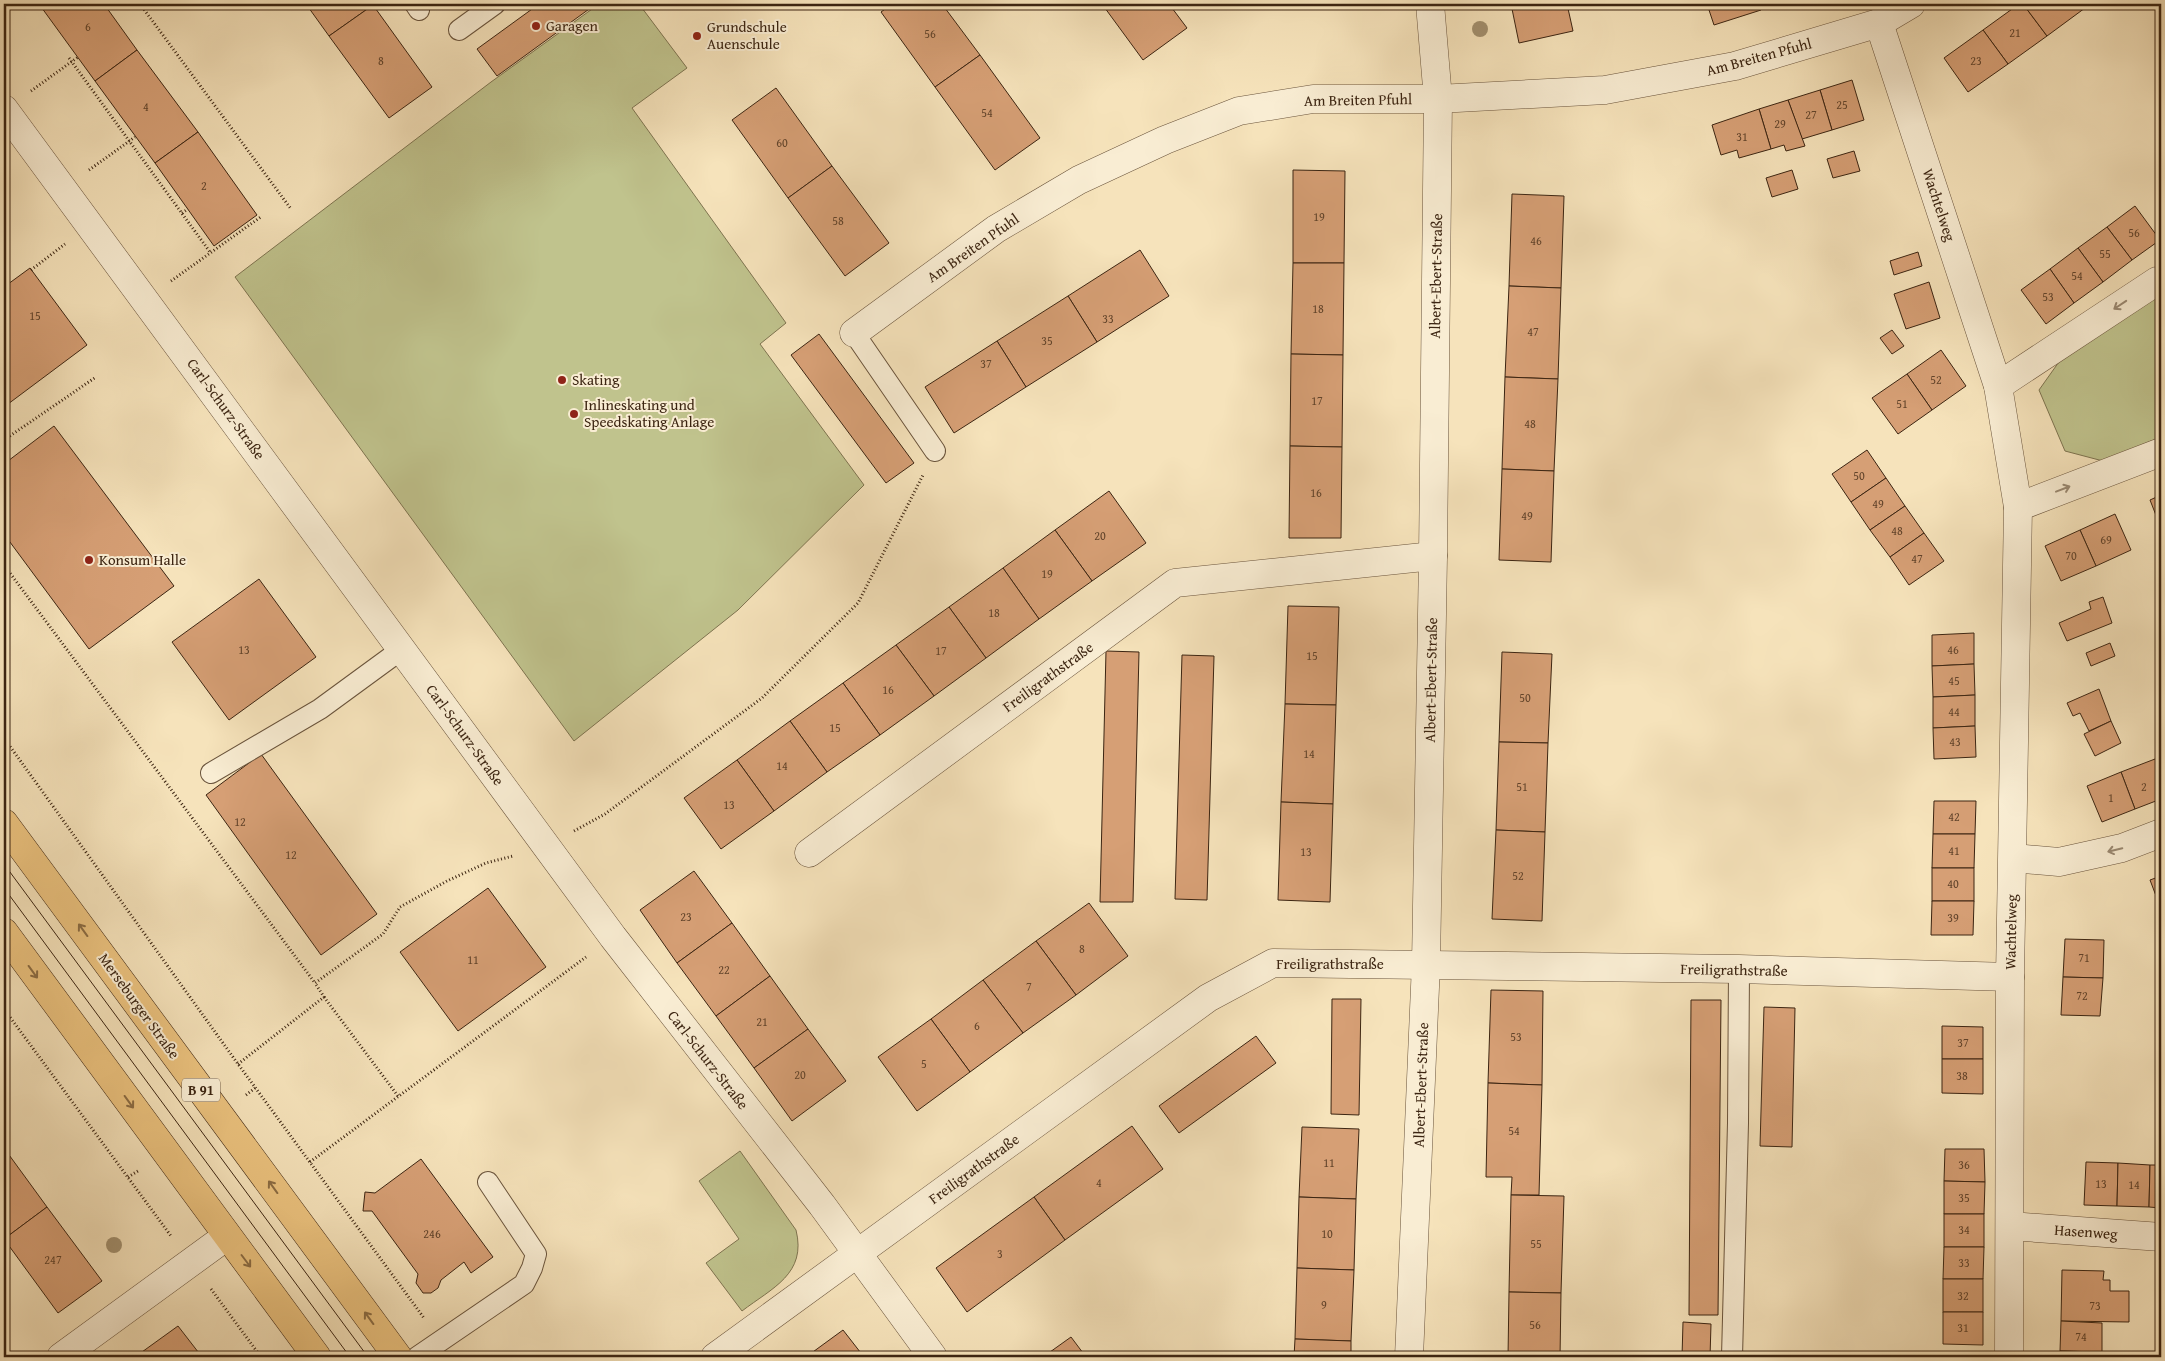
<svg xmlns="http://www.w3.org/2000/svg" width="2165" height="1361" font-family="'Gentium Book Plus',serif">
<style>
.green{fill:#c0c38d;stroke:#7e7450}
.building{fill:#d69f75;stroke:#3c2512}
.lines{fill:none;stroke-linecap:round;stroke-linejoin:round}
.service-casing{stroke:#6a543c;stroke-width:22}
.minor-casing{stroke:#6a543c;stroke-width:29}
.primary-casing{stroke:#3c2512;stroke-width:29}
.path{stroke:#3c2512;stroke-width:3;stroke-dasharray:1 2.5;stroke-linecap:butt}
.service{stroke:#f9edd3;stroke-width:20}
.minor{stroke:#f9edd3;stroke-width:28}
.primary{stroke:#ebc27e;stroke-width:28}
.tram{stroke:#3c2512;stroke-width:1}
.tree{fill:#a2906f}
.oneway{stroke:#9a8972}
.oneway2{stroke:#8b6c43}
.poi-dot{fill:#8f2418;stroke:#f9edd3;stroke-width:2}
.labels{text-anchor:middle;stroke-width:4;stroke-linejoin:round;paint-order:stroke}
.number-label{font-size:12px;fill:#62442b}
.shield{fill:#f9edd3;stroke:#75614c;stroke-width:1}
.shield-label{font-size:14px;font-weight:bold;fill:#3c2512}
.poi-label{font-size:15px;fill:#3c2512;stroke:#f9edd3;text-anchor:start}
.street-label{font-size:15px;fill:#3c2512;stroke:#f9edd3}
</style>
<rect width="100%" height="100%" fill="#f6e3bb"/>
<filter id="stains"><feTurbulence type="fractalNoise" baseFrequency=".004" numOctaves="4"/><feColorMatrix values="0 0 0 0 .2 0 0 0 0 .09 0 0 0 0 .02 0 0 0 .5 -.17"/></filter>
<radialGradient id="worn" r=".72"><stop offset=".6" stop-color="#630" stop-opacity="0"/><stop offset="1" stop-color="#630" stop-opacity=".3"/></radialGradient>
<g class="green">
<path d="M599,4h40l48,64 -55,40 154,215 -26,21 104,141 -126,125 -164,131 -339,-464 256,-195z"/>
<path d="M2161,294v143l-58,24 -38,-10 -26,-61 22,-31z"/>
<path d="M740,1151l56,79c11,44 -24,58 -54,81l-36,-48 33,-24 -40,-58z"/>
</g>
<g class="building">
<path d="M39,4h65l33,46 -42,31z"/>
<path d="M306,4h66l1,1 -44,31z"/>
<path d="M539,4h57l-99,72 -20,-27z"/>
<path d="M892,4h50l38,51 -45,32 -54,-75z"/>
<path d="M1102,4h67l18,24 -44,32z"/>
<path d="M1511,4h56l6,27 -54,12z"/>
<path d="M1707,4h52l2,6 -47,15z"/>
<path d="M1766,4h18l-17,5z"/>
<path d="M2019,4h4l24,32 -39,28 -25,-34z"/>
<path d="M2023,4h59l3,4 -38,28z"/>
<path d="M373,5l59,82 -43,31 -60,-82z"/>
<path d="M1983,30l25,34 -40,28 -24,-34z"/>
<path d="M137,50l61,82 -43,31 -60,-82z"/>
<path d="M980,55l60,83 -45,32 -60,-83z"/>
<path d="M1852,80l12,40 -32,10 -12,-40z"/>
<path d="M776,88l56,78 -44,32 -56,-78z"/>
<path d="M1820,90l12,40 -30,9 -14,-39z"/>
<path d="M1788,100l17,46 -19,5 -2,-6 -13,4 -12,-40z"/>
<path d="M1759,109l12,40 -32,9 -2,-8 -16,5 -9,-30z"/>
<path d="M198,132l59,83 -43,31 -59,-83z"/>
<path d="M1854,151l6,20 -27,7 -6,-19z"/>
<path d="M832,166l57,77 -44,33 -57,-78z"/>
<path d="M1293,170l52,1 -1,92h-51z"/>
<path d="M1792,170l6,19 -26,8 -6,-19z"/>
<path d="M1512,194l52,2 -3,92 -52,-2z"/>
<path d="M2135,206l25,34 -28,20 -25,-33z"/>
<path d="M2107,227l25,33 -29,22 -25,-34z"/>
<path d="M2078,248l25,34 -29,21 -24,-34z"/>
<path d="M1140,250l29,46 -72,46 -29,-46z"/>
<path d="M1918,252l4,14 -28,9 -4,-14z"/>
<path d="M1293,263h51l-1,92 -52,-1z"/>
<path d="M30,268l57,77 -83,62v-120z"/>
<path d="M2050,269l24,34 -28,21 -25,-34z"/>
<path d="M1929,282l11,36 -34,11 -12,-35z"/>
<path d="M1509,286l52,2 -3,91 -53,-2z"/>
<path d="M1068,296l29,46 -71,45 -29,-46z"/>
<path d="M1892,330l12,16 -12,8 -12,-16z"/>
<path d="M819,334l95,129 -28,20 -95,-128z"/>
<path d="M997,341l29,46 -72,46 -29,-46z"/>
<path d="M1941,350l25,36 -34,24 -25,-36z"/>
<path d="M1291,354l52,1 -1,92 -52,-1z"/>
<path d="M1907,374l25,36 -34,24 -26,-36z"/>
<path d="M1505,377l53,2 -4,92 -52,-2z"/>
<path d="M54,426l120,160 -85,63 -85,-115v-70z"/>
<path d="M1290,446l52,1 -1,91h-52z"/>
<path d="M1867,450l19,28 -35,24 -19,-28z"/>
<path d="M1502,469l52,2 -3,91 -52,-2z"/>
<path d="M1886,478l19,28 -35,24 -19,-28z"/>
<path d="M1109,491l37,52 -54,38 -37,-51z"/>
<path d="M2161,495v33l-11,-28z"/>
<path d="M1905,506l19,27 -34,24 -20,-27z"/>
<path d="M2115,514l16,36 -35,16 -16,-36z"/>
<path d="M1055,530l37,51 -53,38 -36,-51z"/>
<path d="M2080,530l16,36 -35,15 -16,-35z"/>
<path d="M1924,533l20,28 -35,24 -19,-28z"/>
<path d="M1003,568l36,51 -53,39 -37,-51z"/>
<path d="M259,579l57,78 -87,63 -57,-78z"/>
<path d="M2103,597l9,26 -45,18 -8,-18 32,-14 -2,-7z"/>
<path d="M1288,606l51,1 -3,98 -51,-1z"/>
<path d="M949,607l37,51 -52,38 -38,-51z"/>
<path d="M1974,633v31l-42,2v-31z"/>
<path d="M2110,643l5,13 -24,10 -5,-13z"/>
<path d="M896,645l38,51 -54,39 -37,-52z"/>
<path d="M1106,651l33,1 -6,250h-33z"/>
<path d="M1502,652l50,2 -4,89 -49,-1z"/>
<path d="M1182,655l32,1 -7,244 -32,-1z"/>
<path d="M1974,664l1,31 -42,2 -1,-31z"/>
<path d="M843,683l37,52 -53,37 -37,-51z"/>
<path d="M2099,689l12,32 -22,10 -9,-18 -7,3 -6,-13z"/>
<path d="M1975,695v31l-42,2v-31z"/>
<path d="M1285,704l51,1 -3,99 -52,-2z"/>
<path d="M790,721l37,51 -53,39 -37,-51z"/>
<path d="M2111,721l10,22 -26,13 -11,-22z"/>
<path d="M1975,726l1,31 -42,2 -1,-31z"/>
<path d="M1499,742l49,1 -3,89 -49,-2z"/>
<path d="M261,754l116,160 -56,41 -115,-160z"/>
<path d="M2161,757v18l-6,-16z"/>
<path d="M2155,759l6,16v24l-26,10 -14,-37z"/>
<path d="M737,760l37,51 -53,38 -37,-51z"/>
<path d="M2121,772l14,37 -33,13 -15,-36z"/>
<path d="M1934,801h42l-1,33h-42z"/>
<path d="M1281,802l52,2 -3,98 -52,-2z"/>
<path d="M1496,830l49,2 -3,89 -50,-2z"/>
<path d="M1933,834h42l-1,34h-42z"/>
<rect x="1932" y="868" width="42" height="33"/>
<path d="M694,871l38,52 -55,40 -37,-53z"/>
<path d="M2161,876v33l-11,-29z"/>
<path d="M488,888l58,79 -88,64 -58,-79z"/>
<path d="M1932,901h42l-1,34h-42z"/>
<path d="M1089,903l39,53 -52,39 -40,-54z"/>
<path d="M732,923l38,53 -54,40 -39,-53z"/>
<path d="M2065,939l39,1 -1,38 -40,-1z"/>
<path d="M1036,941l40,54 -53,38 -40,-53z"/>
<path d="M770,976l38,53 -54,39 -38,-52z"/>
<path d="M2063,977l40,1 -3,38 -39,-1z"/>
<path d="M983,980l40,53 -53,39 -39,-53z"/>
<path d="M1491,990l52,1 -1,94 -54,-2z"/>
<path d="M1332,999h29l-2,116 -28,-1z"/>
<path d="M1691,1000h30l-3,315h-29z"/>
<path d="M1764,1007l31,1 -3,139 -32,-1z"/>
<path d="M931,1019l39,53 -53,39 -39,-54z"/>
<path d="M1942,1026l41,1v32h-41z"/>
<path d="M808,1029l38,52 -54,40 -38,-53z"/>
<path d="M1256,1036l20,27 -97,70 -20,-27z"/>
<path d="M1942,1059h41v35l-41,-1z"/>
<path d="M1488,1083l54,2 -3,110h-28l1,-18h-26z"/>
<path d="M1132,1126l31,43 -98,71 -31,-43z"/>
<path d="M1302,1127l57,2 -3,70 -57,-2z"/>
<path d="M4,1148l43,59 -43,32z"/>
<path d="M1945,1149h39l1,33 -41,-1z"/>
<path d="M421,1159l72,98 -22,16 -7,-11 -23,18 -3,8 -7,5h-8l-7,-10 2,-9 -46,-63h-9l2,-19 10,1z"/>
<path d="M2086,1162l32,1 -1,43 -33,-1z"/>
<path d="M2118,1163l32,2 -1,42 -32,-1z"/>
<path d="M2150,1165h11v43l-12,-1z"/>
<path d="M1944,1181l41,1 -1,32h-40z"/>
<path d="M1511,1195l53,1 -3,97 -52,-1z"/>
<path d="M1034,1197l31,43 -98,72 -31,-44z"/>
<path d="M1299,1197l57,2 -2,71 -57,-2z"/>
<path d="M47,1207l55,74 -44,32 -54,-74z"/>
<rect x="1944" y="1214" width="40" height="33"/>
<path d="M1944,1247h40l-1,32h-40z"/>
<path d="M1297,1268l57,2 -3,71 -56,-2z"/>
<path d="M2062,1270l42,1 -1,9h7v11h19v31l-68,-1z"/>
<rect x="1943" y="1279" width="40" height="33"/>
<path d="M1509,1292l52,1 -1,64h-52z"/>
<path d="M1943,1312h40v33l-40,-1z"/>
<path d="M2061,1321l41,2v29l-42,-1z"/>
<path d="M1683,1322l28,2 -1,33h-28z"/>
<path d="M178,1326l24,31h-67z"/>
<path d="M843,1330l21,27h-58z"/>
<path d="M1071,1337l15,20h-43z"/>
<path d="M1295,1339l56,2v16h-57z"/>
<path d="M2060,1351l42,1 -1,5h-41z"/>
</g>
<g class="lines">
<defs>
<g id="service">
<path d="M415,4l4,6"/>
<path d="M459,30l36,-26"/>
<path d="M854,333l81,118"/>
<path d="M211,773l109,-64 82,-60"/>
<path d="M417,1357l107,-73 8,-16 4,-14 -48,-72"/>
<path d="M1732,1357l6,-234 1,-154"/>
</g>
<g id="minor">
<path d="M1879,23l119,363 20,121 -8,470 -1,380"/>
<path d="M4,109l609,828 209,268 111,152"/>
<path d="M854,333l142,-104 83,-49 86,-40 74,-29 74,-12h125l167,-9 130,-24 144,-43 32,-19"/>
<path d="M1998,386l159,-105h4"/>
<path d="M2018,507l143,-55"/>
<path d="M809,853l366,-270 258,-27"/>
<path d="M2013,858l46,4 63,-14 39,-15"/>
<path d="M2010,1226l151,11"/>
<path d="M61,1357l166,-121"/>
<path d="M715,1357l493,-359 65,-35 466,6 271,8"/>
<path d="M1409,1357l17,-393 7,-408 5,-457 -8,-95"/>
</g>
<g id="primary">
<path d="M4,823l394,534"/>
<path d="M4,932l313,425"/>
</g>
</defs>
<use href="#service" class="service-casing"/>
<use href="#minor" class="minor-casing"/>
<use href="#primary" class="primary-casing"/>
<g class="path">
<path d="M140,4l151,205"/>
<path d="M69,58l141,194"/>
<path d="M31,91l47,-34"/>
<path d="M89,170l46,-33"/>
<path d="M182,213l6,-4"/>
<path d="M31,270l34,-26"/>
<path d="M171,281l91,-65"/>
<path d="M4,440l92,-63"/>
<path d="M4,565l311,418"/>
<path d="M4,738l234,326 186,254"/>
<path d="M574,831l31,-17 157,-116 96,-95 65,-128"/>
<path d="M324,997l74,99"/>
<path d="M4,1009l167,227"/>
<path d="M238,1064l86,-67 -9,-14 68,-49 17,-27 47,-26 39,-18 27,-7"/>
<path d="M246,1095l9,-7"/>
<path d="M310,1162l276,-205"/>
<path d="M128,1177l10,-6"/>
<path d="M211,1289l50,68"/>
</g>
<use href="#service" class="service"/>
<use href="#minor" class="minor"/>
<use href="#primary" class="primary"/>
<g class="tram">
<path d="M4,864l364,493"/>
<path d="M4,888l346,469"/>
</g>
</g>
<g class="tree">
<circle cx="1480" cy="29" r="8"/>
<circle cx="114" cy="1245" r="8"/>
</g>
<defs><path id="oneway-shaft" d="M-6 0H5M1.5-3L5.5 0L1.5 3" fill="none" stroke-width="1.6" stroke-linecap="round" stroke-linejoin="round" transform="scale(1.25)"/></defs>
<g class="oneway">
<use href="#oneway-shaft" transform="translate(2120 305) rotate(146)"/>
<use href="#oneway-shaft" transform="translate(2063 489) rotate(-21)"/>
<use href="#oneway-shaft" transform="translate(2115 850) rotate(167)"/>
</g>
<g class="oneway2">
<use href="#oneway-shaft" transform="translate(83 930) rotate(-126)"/>
<use href="#oneway-shaft" transform="translate(33 972) rotate(54)"/>
<use href="#oneway-shaft" transform="translate(129 1102) rotate(54)"/>
<use href="#oneway-shaft" transform="translate(273 1187) rotate(-126)"/>
<use href="#oneway-shaft" transform="translate(246 1261) rotate(53)"/>
<use href="#oneway-shaft" transform="translate(369 1318) rotate(-126)"/>
</g>
<g class="poi-dot">
<circle cx="536" cy="26" r="5"/>
<circle cx="697" cy="36" r="5"/>
<circle cx="562" cy="380" r="5"/>
<circle cx="574" cy="414" r="5"/>
<circle cx="89" cy="560" r="5"/>
</g>
<g class="labels">
<g class="number-label">
<text x="88" y="31">6</text>
<text x="2015" y="37">21</text>
<text x="930" y="38">56</text>
<text x="381" y="65">8</text>
<text x="1976" y="65">23</text>
<text x="1842" y="109">25</text>
<text x="146" y="111">4</text>
<text x="987" y="117">54</text>
<text x="1811" y="119">27</text>
<text x="1780" y="128">29</text>
<text x="1742" y="141">31</text>
<text x="782" y="147">60</text>
<text x="204" y="190">2</text>
<text x="1319" y="221">19</text>
<text x="838" y="225">58</text>
<text x="2134" y="237">56</text>
<text x="1536" y="245">46</text>
<text x="2105" y="258">55</text>
<text x="2077" y="280">54</text>
<text x="2048" y="301">53</text>
<text x="1318" y="313">18</text>
<text x="35" y="320">15</text>
<text x="1108" y="323">33</text>
<text x="1533" y="336">47</text>
<text x="1047" y="345">35</text>
<text x="986" y="368">37</text>
<text x="1936" y="384">52</text>
<text x="1317" y="405">17</text>
<text x="1902" y="408">51</text>
<text x="1530" y="428">48</text>
<text x="1859" y="480">50</text>
<text x="1316" y="497">16</text>
<text x="1878" y="508">49</text>
<text x="1527" y="520">49</text>
<text x="1897" y="535">48</text>
<text x="1100" y="540">20</text>
<text x="2106" y="544">69</text>
<text x="2071" y="560">70</text>
<text x="1917" y="563">47</text>
<text x="1047" y="578">19</text>
<text x="994" y="617">18</text>
<text x="244" y="654">13</text>
<text x="1953" y="654">46</text>
<text x="941" y="655">17</text>
<text x="1312" y="660">15</text>
<text x="1954" y="685">45</text>
<text x="888" y="694">16</text>
<text x="1525" y="702">50</text>
<text x="1954" y="716">44</text>
<text x="835" y="732">15</text>
<text x="1955" y="746">43</text>
<text x="1309" y="758">14</text>
<text x="782" y="770">14</text>
<text x="1522" y="791">51</text>
<text x="2144" y="791">2</text>
<text x="2111" y="802">1</text>
<text x="729" y="809">13</text>
<text x="1954" y="821">42</text>
<text x="240" y="826">12</text>
<text x="1954" y="855">41</text>
<text x="1306" y="856">13</text>
<text x="291" y="859">12</text>
<text x="1518" y="880">52</text>
<text x="1953" y="888">40</text>
<text x="686" y="921">23</text>
<text x="1953" y="922">39</text>
<text x="1082" y="953">8</text>
<text x="2084" y="962">71</text>
<text x="473" y="964">11</text>
<text x="724" y="974">22</text>
<text x="1029" y="991">7</text>
<text x="2082" y="1000">72</text>
<text x="762" y="1026">21</text>
<text x="977" y="1030">6</text>
<text x="1516" y="1041">53</text>
<text x="1963" y="1047">37</text>
<text x="924" y="1068">5</text>
<text x="800" y="1079">20</text>
<text x="1962" y="1080">38</text>
<text x="1514" y="1135">54</text>
<text x="1329" y="1167">11</text>
<text x="1964" y="1169">36</text>
<text x="1099" y="1187">4</text>
<text x="2101" y="1188">13</text>
<text x="2134" y="1189">14</text>
<text x="1964" y="1202">35</text>
<text x="1964" y="1234">34</text>
<text x="432" y="1238">246</text>
<text x="1327" y="1238">10</text>
<text x="1536" y="1248">55</text>
<text x="1000" y="1258">3</text>
<text x="53" y="1264">247</text>
<text x="1964" y="1267">33</text>
<text x="1963" y="1300">32</text>
<text x="1324" y="1309">9</text>
<text x="2095" y="1310">73</text>
<text x="1535" y="1329">56</text>
<text x="1963" y="1332">31</text>
<text x="2081" y="1341">74</text>
</g>
<rect class="shield" x="182" y="1078.5" width="38" height="23" rx="4"/>
<g class="shield-label">
<text x="201" y="1095">B 91</text>
</g>
<g class="poi-label">
<text x="546" y="31">Garagen</text>
<text x="707" y="32">Grundschule<tspan x="707" dy="17">Auenschule</tspan></text>
<text x="572" y="385">Skating</text>
<text x="584" y="410">Inlineskating und<tspan x="584" dy="17">Speedskating Anlage</tspan></text>
<text x="99" y="565">Konsum Halle</text>
</g>
<g class="street-label">
<text transform="translate(1759 57) rotate(-15)" y="5">Am Breiten Pfuhl</text>
<text transform="translate(1358 100) rotate(-1)" y="5">Am Breiten Pfuhl</text>
<text transform="translate(1939 205) rotate(72)" y="5">Wachtelweg</text>
<text transform="translate(973 248) rotate(-35)" y="5">Am Breiten Pfuhl</text>
<text transform="translate(1436 276) rotate(-89)" y="5">Albert-Ebert-Straße</text>
<text transform="translate(226 409) rotate(54)" y="5">Carl-Schurz-Straße</text>
<text transform="translate(1048 677) rotate(-36)" y="5">Freiligrathstraße</text>
<text transform="translate(1431 680) rotate(-89)" y="5">Albert-Ebert-Straße</text>
<text transform="translate(465 735) rotate(54)" y="5">Carl-Schurz-Straße</text>
<text transform="translate(2011 932) rotate(-89)" y="5">Wachtelweg</text>
<text x="1330" y="969">Freiligrathstraße</text>
<text transform="translate(1734 970) rotate(1)" y="5">Freiligrathstraße</text>
<text transform="translate(139 1006) rotate(54)" y="5">Merseburger Straße</text>
<text transform="translate(708 1060) rotate(52)" y="5">Carl-Schurz-Straße</text>
<text transform="translate(1421 1085) rotate(-88)" y="5">Albert-Ebert-Straße</text>
<text transform="translate(974 1169) rotate(-36)" y="5">Freiligrathstraße</text>
<text transform="translate(2086 1232) rotate(4)" y="5">Hasenweg</text>
</g>
</g>
<rect width="2165" height="1361" fill="none" stroke="#f6e3bb" stroke-width="20"/>
<rect x="5" y="5" width="2155" height="1351" fill="none" stroke="#3c2512" stroke-width="2.5"/>
<rect x="10" y="10" width="2145" height="1341" fill="none" stroke="#3c2512"/>
<rect width="100%" height="100%" filter="url(#stains)"/>
<rect width="100%" height="100%" fill="url(#worn)"/>
</svg>
